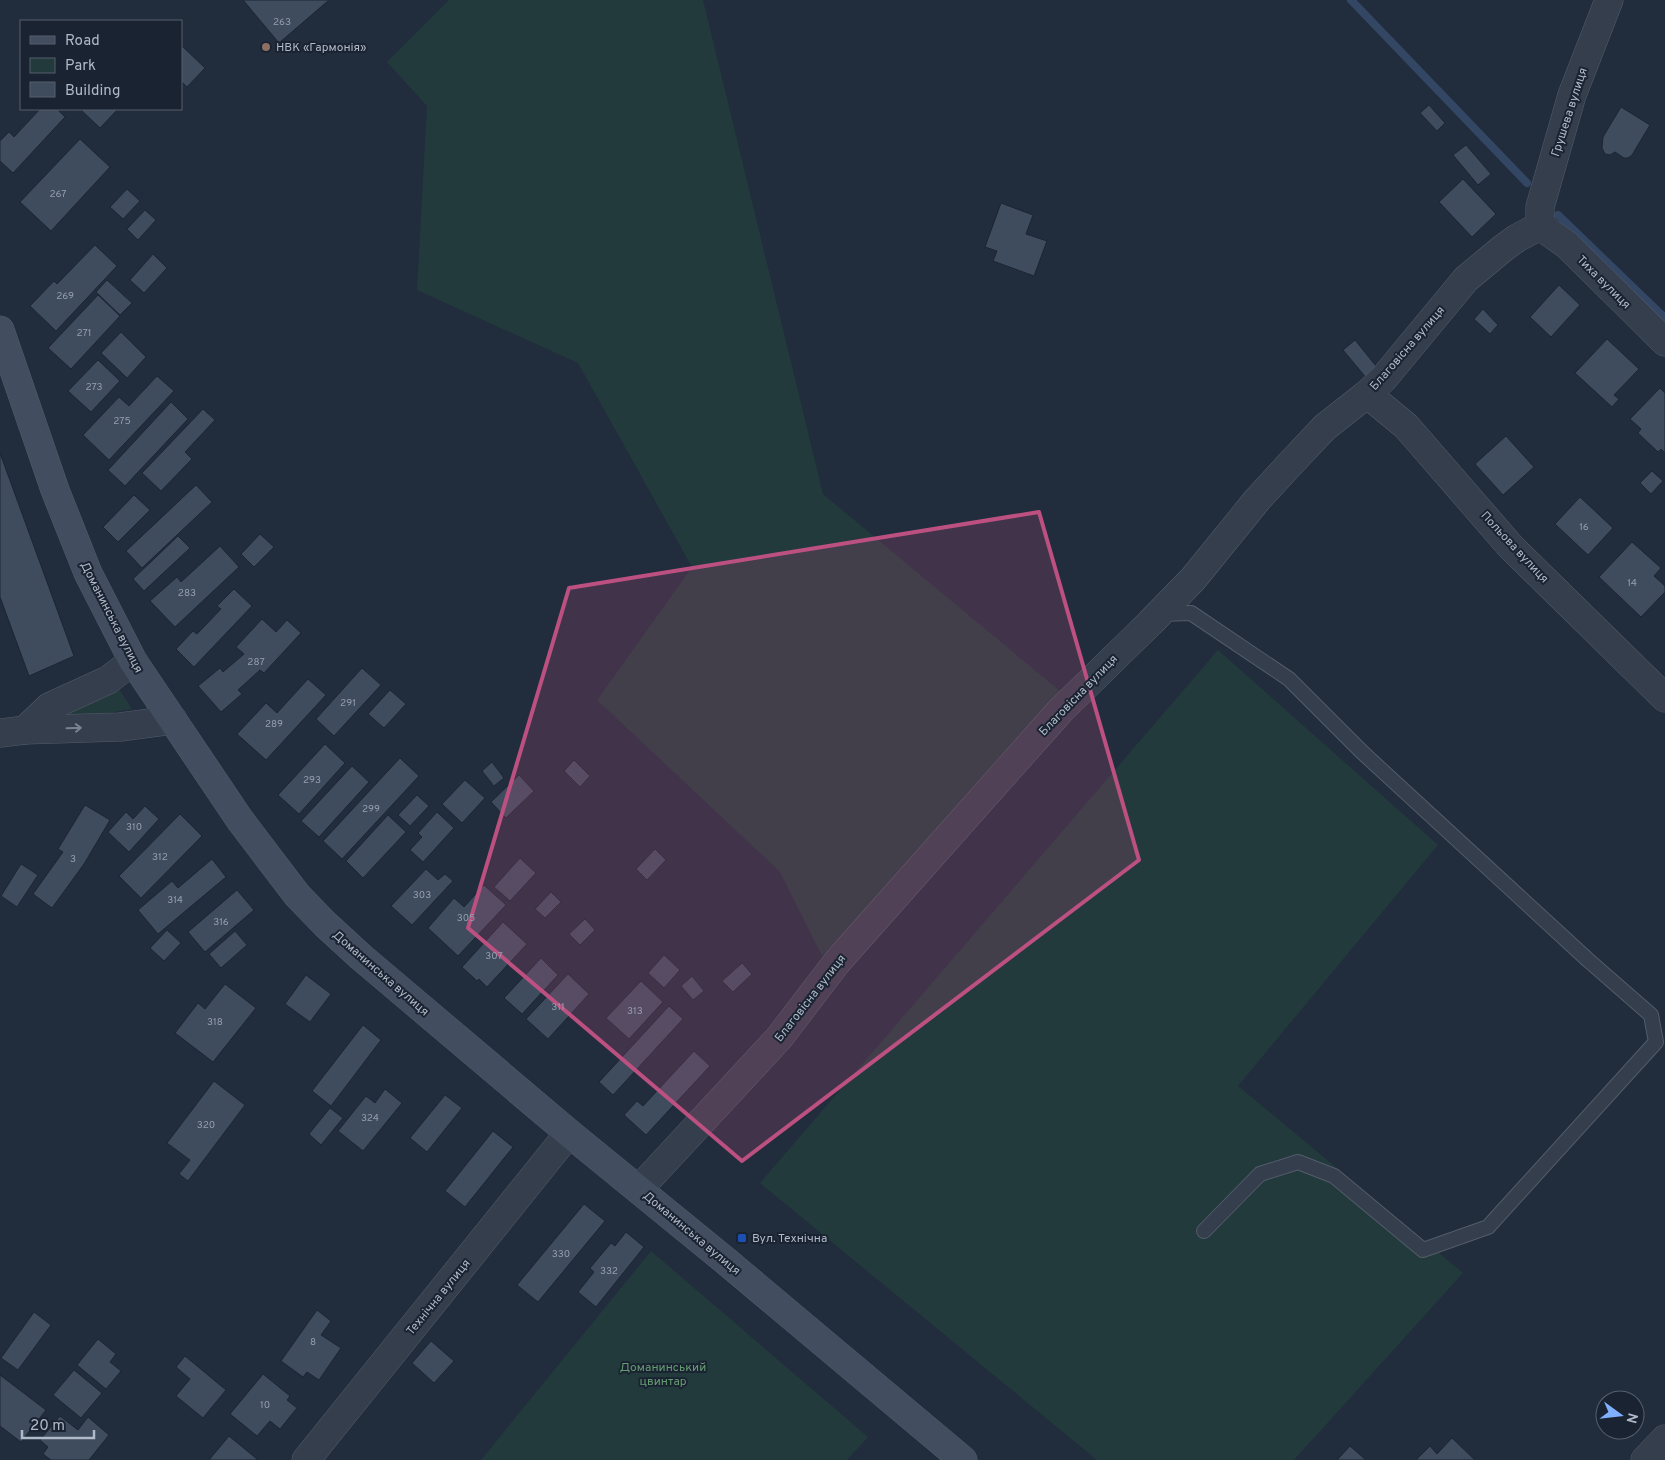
<svg xmlns="http://www.w3.org/2000/svg" width="1665" height="1460" font-family="Overpass,sans-serif">
<style>
.green{fill:#233a3d}
.lines{fill:none;stroke-linecap:round;stroke-linejoin:round}
.stream{stroke:#334764;stroke-width:8}
.building{fill:#3f4c5e;stroke:#1c2533}
.service-casing{stroke:#535c6a;stroke-width:16}
.minor-casing{stroke:#535c6a;stroke-width:29}
.tertiary-casing{stroke:#535c6a;stroke-width:29}
.secondary-casing{stroke:#535c6a;stroke-width:29}
.service{stroke:#353e4c;stroke-width:14}
.minor{stroke:#353e4c;stroke-width:28}
.tertiary{stroke:#353e4c;stroke-width:28}
.secondary{stroke:#424d5f;stroke-width:28}
.oneway{stroke:#798290}
.marked{fill:#bc5081;fill-opacity:0.2;stroke:#bc5081;stroke-width:4;stroke-linejoin:round}
.education-dot{fill:#8d6e63;stroke:#1a2331;stroke-width:2}
.transit-dot{fill:#1a4fb4;stroke:#1a2331;stroke-width:2}
.labels{text-anchor:middle;stroke-width:4;stroke-linejoin:round;paint-order:stroke}
.number-label{font-size:10px;fill:#949eae}
.poi-label{font-size:12px;fill:#b0b9c8;stroke:#1a2331;text-anchor:start}
.street-label{font-size:12px;fill:#b0b9c8;stroke:#1a2331}
.park-label{font-size:12px;fill:#659b71;stroke:#1a2331}
</style>
<rect width="100%" height="100%" fill="#212c3c"/>
<g class="green">
<path d="M449,0h254l120,494 243,202 -244,260 -42,-84 -183,-172 95,-133 -114,-204 -161,-73 10,-184 -40,-44z"/>
<path d="M1218,650l220,195 -200,241 225,187 -169,187h-197l-337,-277z"/>
<path d="M119,689l13,20 -79,13 -2,-5z"/>
<path d="M651,1251l217,186 -21,23h-366z"/>
</g>
<g class="lines">
<g class="stream">
<path d="M1351,0l176,183"/>
<path d="M1558,215l107,103"/>
</g>
</g>
<g class="building">
<path d="M243,0h86l-50,43z"/>
<path d="M181,45l24,23 -18,19 -6,-6z"/>
<path d="M1429,105l16,18 -8,8 -17,-18z"/>
<path d="M1621,107l29,18 -18,30 -4,3h-4l-9,-6 -5,3 -5,-1 -3,-6 1,-11z"/>
<path d="M40,109h17l8,8 -52,56 -13,-12v-20l9,-9 5,5z"/>
<path d="M80,109h38l-18,19z"/>
<path d="M80,139l30,28 -59,64 -31,-29z"/>
<path d="M1466,145l25,29 -13,11 -25,-30z"/>
<path d="M1463,179l33,35 -24,23 -33,-35z"/>
<path d="M127,189l13,12 -17,18 -13,-12z"/>
<path d="M1001,203l32,12 -7,19 21,7 -13,35 -41,-15 4,-10 -12,-4z"/>
<path d="M145,210l11,10 -18,20 -11,-11z"/>
<path d="M95,245l22,21 -61,65 -26,-25 24,-25 3,3z"/>
<path d="M153,254l14,14 -23,25 -14,-13z"/>
<path d="M107,280l25,23 -12,12 -24,-23z"/>
<path d="M1559,285l21,20 -29,32 -21,-20z"/>
<path d="M98,295l22,21 -49,53 -23,-21z"/>
<path d="M1483,309l15,16 -8,9 -16,-15z"/>
<path d="M121,332l25,25 -19,21 -26,-25z"/>
<path d="M1607,339l32,30 -25,26 5,4 -7,8 -37,-34z"/>
<path d="M1355,340l25,31 -12,9 -25,-30z"/>
<path d="M98,360l22,21 -29,31 -23,-21z"/>
<path d="M157,376l17,15 -65,69 -26,-25 36,-38 10,9z"/>
<path d="M1660,388l5,5v60l-4,-4 -3,3 -20,-19 3,-4 -11,-10z"/>
<path d="M171,402l17,17 -63,67 -17,-16z"/>
<path d="M203,409l12,11 -30,32 7,7 -31,32 -19,-18z"/>
<path d="M1506,436l28,31 -31,28 -28,-31z"/>
<path d="M0,453l74,203 -45,20 -29,-79z"/>
<path d="M1652,471l11,10 -12,13 -11,-11z"/>
<path d="M196,485l16,17 -70,66 -16,-17z"/>
<path d="M134,495l16,15 -32,32 -15,-15z"/>
<path d="M1580,497l33,31 -25,27 -33,-31z"/>
<path d="M260,534l14,13 -20,20 -13,-13z"/>
<path d="M178,536l12,12 -46,43 -11,-12z"/>
<path d="M1632,542l29,26 -7,8 11,10v6l-24,25 -42,-40z"/>
<path d="M220,546l19,21 -64,60 -25,-26 27,-24 4,5z"/>
<path d="M234,589l18,17 -58,61 -18,-18 17,-18 4,3 24,-25 -4,-3z"/>
<path d="M262,619l14,13 11,-12 14,13 -37,40 -4,-3 -22,20 4,4 -21,18 -23,-26 22,-18 3,4 21,-18 -8,-7z"/>
<path d="M362,668l19,17 -47,51 -18,-17z"/>
<path d="M308,679l18,16 -60,65 -29,-26 29,-31 11,10z"/>
<path d="M390,690l16,14 -22,24 -16,-14z"/>
<path d="M325,744l20,19 -46,51 -21,-19z"/>
<path d="M400,758l19,18 -77,83 -19,-18z"/>
<path d="M574,760l16,16 -10,11 -16,-16z"/>
<path d="M492,762l12,16 -10,8 -12,-15z"/>
<path d="M352,766l17,16 -50,55 -18,-16z"/>
<path d="M519,775l15,16 -28,27 -15,-16z"/>
<path d="M465,780l20,18 -23,25 -20,-19z"/>
<path d="M417,795l12,11 -19,20 -12,-11z"/>
<path d="M85,805l25,15 -26,44 -32,44 -19,-14 30,-42 -5,-3z"/>
<path d="M145,806l14,13 -30,33 -21,-20 18,-20 7,7z"/>
<path d="M437,812l17,16 -31,34 -13,-12 12,-13 -4,-4z"/>
<path d="M180,814l22,22 -61,62 -22,-22z"/>
<path d="M388,815l18,17 -43,46 -17,-17z"/>
<path d="M655,849l11,11 -19,20 -11,-11z"/>
<path d="M520,858l16,15 -26,28 -16,-14z"/>
<path d="M212,859l14,18 -68,57 -20,-24 34,-29 6,7z"/>
<path d="M21,864l17,11 -21,32 -16,-11z"/>
<path d="M426,869l12,11 7,-6 8,7 -41,44 -21,-19z"/>
<path d="M484,885l22,20 -48,51 -30,-28 26,-30 10,9z"/>
<path d="M237,890l17,20 -49,42 -17,-20z"/>
<path d="M551,892l10,10 -16,16 -10,-9z"/>
<path d="M585,919l10,11 -15,15 -11,-11z"/>
<path d="M503,922l24,22 -40,43 -8,-8 -2,2 -15,-14z"/>
<path d="M167,930l14,13 -17,18 -14,-13z"/>
<path d="M235,931l12,14 -26,23 -12,-14z"/>
<path d="M664,955l16,15 -16,18 -16,-15z"/>
<path d="M541,958l17,17 -36,39 -18,-16z"/>
<path d="M742,963l10,11 -19,18 -11,-11z"/>
<path d="M568,974l21,20 -41,45 -22,-20z"/>
<path d="M306,975l25,19 -21,28 -25,-18z"/>
<path d="M692,976l12,15 -11,9 -12,-14z"/>
<path d="M641,981l22,21 -34,37 -23,-21z"/>
<path d="M225,984l31,24 -43,54 -38,-29 23,-30 7,6z"/>
<path d="M669,1006l14,13 -70,76 -14,-13z"/>
<path d="M363,1025l18,15 -50,66 -19,-15z"/>
<path d="M694,1051l16,15 -64,69 -22,-20 13,-14 6,5z"/>
<path d="M214,1081l31,24 -57,76 -9,-7 11,-14 -23,-17z"/>
<path d="M385,1089l17,14 -39,48 -25,-20 28,-35 9,7z"/>
<path d="M445,1095l17,13 -35,44 -17,-14z"/>
<path d="M330,1108l13,10 -22,27 -12,-11z"/>
<path d="M493,1131l20,16 -48,60 -20,-16z"/>
<path d="M584,1204l21,17 -67,81 -21,-17z"/>
<path d="M626,1232l18,15 -48,60 -18,-15 16,-20 -4,-4 21,-25 4,3z"/>
<path d="M317,1310l14,11 -10,14 20,13 -22,32 -12,-8 -4,5 -22,-16z"/>
<path d="M34,1312l17,13 -33,45 -17,-12z"/>
<path d="M98,1339l18,15 -6,8 11,9 -15,18 -29,-24z"/>
<path d="M431,1341l23,20 -20,22 -22,-20z"/>
<path d="M185,1356l41,34 -23,28 -27,-22 14,-17 -14,-12z"/>
<path d="M74,1370l28,23 -21,25 -28,-23z"/>
<path d="M263,1374l27,22 -3,4 10,8 -17,21 -10,-8 -13,15 -27,-22z"/>
<path d="M0,1375l46,35 -25,32 -21,-16z"/>
<path d="M60,1416l18,14 10,-13 21,18 -20,25h-38l-8,-6 5,-7 -8,-7z"/>
<path d="M229,1436l28,23 -1,1h-47z"/>
<path d="M1452,1438l23,22h-59l14,-14 7,8z"/>
<path d="M1350,1446l16,14h-29z"/>
</g>
<g class="lines">
<defs>
<path id="service" d="M1160,614l31,-1 98,66 74,74 225,207 63,55 5,27 -168,185 -65,23 -89,-74 -36,-14 -38,12 -56,57"/>
<g id="minor">
<path d="M1540,226v-19l32,-112 37,-95"/>
<path d="M1540,226l27,19 98,97"/>
<path d="M1367,394l39,32 105,121 154,151"/>
<path d="M25,730l24,-23 59,-27 25,-19"/>
<path d="M0,733l25,-3 95,-3 53,-7"/>
<path d="M639,1189l140,-151 58,-76 223,-251 90,-88 43,-44 64,-79 34,-37 34,-36 42,-33 17,-16 82,-99 36,-30 15,-11 23,-12"/>
<path d="M306,1460l263,-327"/>
</g>
<path id="tertiary" d="M1645,1460l20,-21"/>
<path id="secondary" d="M0,330l55,160 33,83 45,88 107,159 57,75 28,29 36,33 208,176 158,129 236,198"/>
</defs>
<use href="#service" class="service-casing"/>
<use href="#minor" class="minor-casing"/>
<use href="#tertiary" class="tertiary-casing"/>
<use href="#secondary" class="secondary-casing"/>
<use href="#service" class="service"/>
<use href="#minor" class="minor"/>
<use href="#tertiary" class="tertiary"/>
<use href="#secondary" class="secondary"/>
</g>
<defs><path id="oneway-shaft" d="M-6 0H5M1.5-3L5.5 0L1.5 3" fill="none" stroke-width="1.6" stroke-linecap="round" stroke-linejoin="round" transform="scale(1.25)"/></defs>
<use class="oneway" href="#oneway-shaft" transform="translate(74 728) rotate(-2)"/>
<path class="marked" d="M1039,512l100,348 -397,301 -274,-233 101,-340z"/>
<circle class="education-dot" cx="266" cy="47" r="5"/>
<rect class="transit-dot" x="737" y="1233" width="10" height="10" rx="2.5"/>
<g class="labels">
<g class="number-label">
<text x="282" y="25">263</text>
<text x="58" y="197">267</text>
<text x="65" y="299">269</text>
<text x="84" y="336">271</text>
<text x="94" y="390">273</text>
<text x="122" y="424">275</text>
<text x="1584" y="530">16</text>
<text x="1632" y="586">14</text>
<text x="187" y="596">283</text>
<text x="256" y="665">287</text>
<text x="348" y="706">291</text>
<text x="274" y="727">289</text>
<text x="312" y="783">293</text>
<text x="371" y="812">299</text>
<text x="134" y="830">310</text>
<text x="160" y="860">312</text>
<text x="73" y="862">3</text>
<text x="422" y="898">303</text>
<text x="175" y="903">314</text>
<text x="466" y="921">305</text>
<text x="221" y="925">316</text>
<text x="494" y="959">307</text>
<text x="558" y="1010">311</text>
<text x="635" y="1014">313</text>
<text x="215" y="1025">318</text>
<text x="370" y="1121">324</text>
<text x="206" y="1128">320</text>
<text x="561" y="1257">330</text>
<text x="609" y="1274">332</text>
<text x="313" y="1345">8</text>
<text x="265" y="1408">10</text>
</g>
<g class="poi-label">
<text x="276" y="51">НВК «Гармонія»</text>
<text x="752" y="1242">Вул. Технічна</text>
</g>
<g class="street-label">
<text transform="translate(1569 112) rotate(-72)" y="4">Грушева вулиця</text>
<text transform="translate(1604 282) rotate(45)" y="4">Тиха вулиця</text>
<text transform="translate(1407 348) rotate(-49)" y="4">Благовісна вулиця</text>
<text transform="translate(1515 547) rotate(47)" y="4">Польова вулиця</text>
<text transform="translate(112 617) rotate(63)" y="4">Доманинська вулиця</text>
<text transform="translate(1078 695) rotate(-46)" y="4">Благовісна вулиця</text>
<text transform="translate(381 973) rotate(41)" y="4">Доманинська вулиця</text>
<text transform="translate(810 998) rotate(-52)" y="4">Благовісна вулиця</text>
<text transform="translate(692 1233) rotate(40)" y="4">Доманинська вулиця</text>
<text transform="translate(438 1297) rotate(-51)" y="4">Технічна вулиця</text>
</g>
<g class="park-label">
<text x="663" y="1371">Доманинський<tspan x="663" dy="14">цвинтар</tspan></text>
</g>
</g>
<rect x="20" y="20" width="162" height="90" fill="#1a2331" stroke="#565f6d"/>
<rect x="30" y="36" width="25" height="8" fill="#424d5f" stroke="#565f6d"/>
<text x="65" y="45" font-size="15" fill="#b0b9c8">Road</text>
<rect x="30" y="58" width="25" height="15" fill="#233a3d" stroke="#565f6d"/>
<text x="65" y="70" font-size="15" fill="#b0b9c8">Park</text>
<rect x="30" y="82" width="25" height="15" fill="#3f4c5e" stroke="#565f6d"/>
<text x="65" y="95" font-size="15" fill="#b0b9c8">Building</text>
<g transform="translate(1620 1415) rotate(105)"><circle r="24" fill="#1a2331" stroke="#565f6d"/>
<path d="M0-4L9 19L0 12L-9 19Z" fill="#7fb0fe"/>
<text y="-8" font-size="14" font-weight="bold" text-anchor="middle" fill="#b0b9c8">N</text>
</g>
<path d="M22 1430v8h72v-8" fill="none" stroke="#b0b9c8" stroke-width="2.5"/>
<text x="30" y="1430" font-size="15" fill="#b0b9c8" stroke="#1a2331" stroke-width="4" paint-order="stroke">20 m</text>
</svg>
